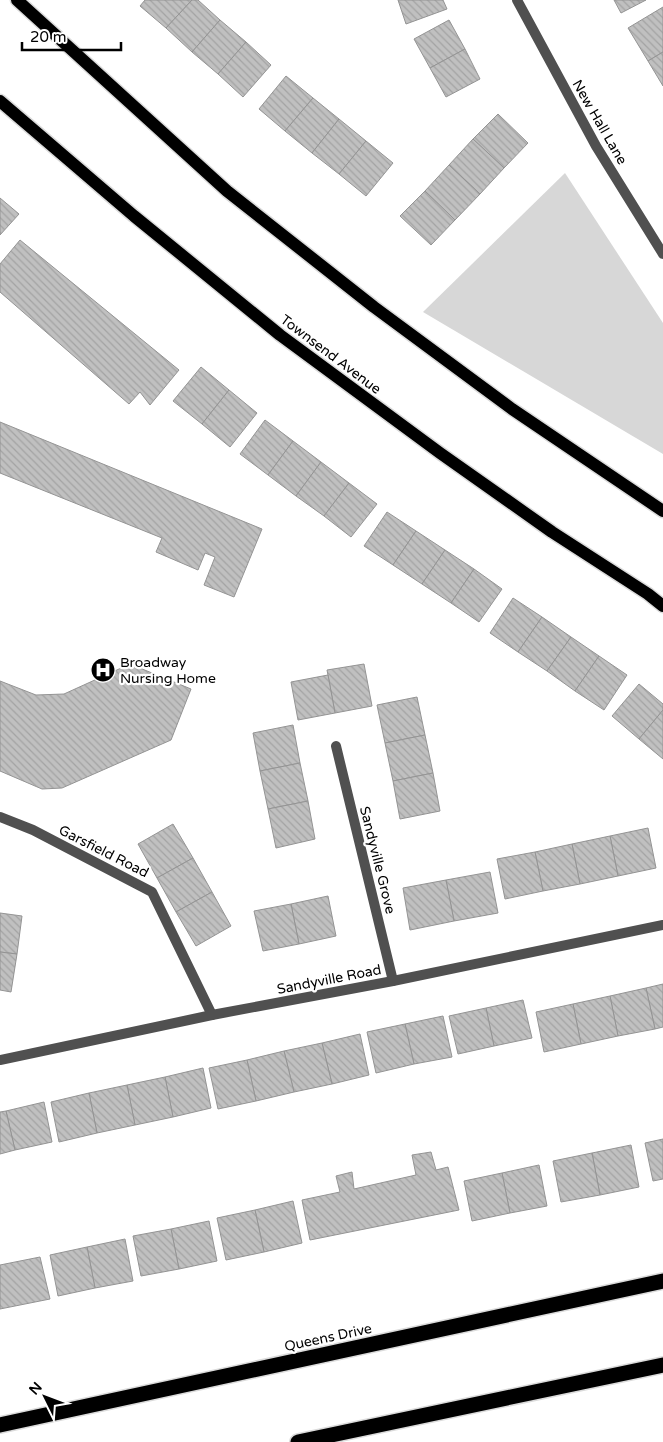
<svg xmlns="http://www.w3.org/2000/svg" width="663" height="1442" font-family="'Varela Round',sans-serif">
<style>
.grass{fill:#d7d7d7}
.building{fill:url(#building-back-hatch);stroke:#949494}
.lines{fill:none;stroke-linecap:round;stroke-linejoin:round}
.primary-casing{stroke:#dbdbdb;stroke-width:15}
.highway-casing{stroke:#dbdbdb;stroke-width:18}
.street{stroke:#505050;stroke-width:10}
.primary{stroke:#000;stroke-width:12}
.highway{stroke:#000;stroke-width:15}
.labels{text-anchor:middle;stroke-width:4.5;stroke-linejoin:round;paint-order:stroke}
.street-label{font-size:14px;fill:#000;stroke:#fff}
.poi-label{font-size:14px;fill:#000;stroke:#fff;text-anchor:start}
</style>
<defs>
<pattern id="building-back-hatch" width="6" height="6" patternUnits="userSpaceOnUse" patternTransform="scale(1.25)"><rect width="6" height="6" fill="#c0c0c0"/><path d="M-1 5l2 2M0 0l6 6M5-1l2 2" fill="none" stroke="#a3a3a3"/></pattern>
</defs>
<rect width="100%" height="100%" fill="#fff"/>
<path class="grass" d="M565,173l98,150v131l-240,-142z"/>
<g class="building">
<path d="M145,0h47l-26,28 -26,-22z"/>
<path d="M192,0h6l22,20 -28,32 -26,-24z"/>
<path d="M398,0h45l4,9 -41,15z"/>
<path d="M614,0h32l-25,13z"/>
<path d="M663,7v45l-15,9 -20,-33z"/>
<path d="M220,20l26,22 -28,32 -26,-22z"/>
<path d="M449,20l16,29 -35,19 -16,-29z"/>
<path d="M246,42l25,23 -28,32 -25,-23z"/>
<path d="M465,49l15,30 -34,18 -16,-29z"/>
<path d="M663,52v34l-15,-25z"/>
<path d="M286,76l27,22 -28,33 -26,-22z"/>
<path d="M313,98l26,21 -27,34 -27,-22z"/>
<path d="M498,114l30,29 -24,25 -31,-29z"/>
<path d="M339,119l27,22 -27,33 -27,-21z"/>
<path d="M473,139l31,29 -24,26 -31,-29z"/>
<path d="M366,141l27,22 -27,33 -27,-22z"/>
<path d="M449,165l31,29 -25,26 -30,-29z"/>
<path d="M425,191l30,29 -24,25 -31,-29z"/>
<path d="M0,198l19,16 -19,21z"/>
<path d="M20,240l159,130 -29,35 -10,-13 -11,12 -129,-112v-28z"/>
<path d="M201,367l28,23 -27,34 -29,-23z"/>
<path d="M229,390l28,23 -27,34 -28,-23z"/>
<path d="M265,420l28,21 -25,34 -28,-21z"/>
<path d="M0,422l262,107 -28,68 -30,-12 11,-28 -10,-4 -7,17 -42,-18 6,-14 -162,-65z"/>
<path d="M293,441l28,21 -25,34 -28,-21z"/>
<path d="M321,462l28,21 -25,33 -28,-20z"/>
<path d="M349,483l28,21 -26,33 -27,-21z"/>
<path d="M387,512l29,19 -23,34 -29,-19z"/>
<path d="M416,531l29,19 -23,34 -29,-19z"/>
<path d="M445,550l29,19 -23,34 -29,-19z"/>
<path d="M474,569l28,20 -23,33 -28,-19z"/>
<path d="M513,598l29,19 -24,35 -28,-19z"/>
<path d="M542,617l29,20 -24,34 -29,-19z"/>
<path d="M571,637l28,19 -24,35 -28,-20z"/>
<path d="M599,656l28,19 -23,35 -29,-19z"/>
<path d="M130,664l61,25 -20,51 -109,48 -20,1 -42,-18v-90l36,14 28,-1z"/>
<path d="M364,664l8,42 -37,7 -8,-43z"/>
<path d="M328,675l7,38 -37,7 -7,-38z"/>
<path d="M639,684l24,20v6l-24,29 -27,-23z"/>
<path d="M417,697l8,38 -40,8 -8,-38z"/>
<path d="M663,710v49l-24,-20z"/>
<path d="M293,725l7,38 -40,8 -7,-38z"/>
<path d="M425,735l8,38 -40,8 -8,-38z"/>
<path d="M300,763l8,38 -40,8 -8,-38z"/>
<path d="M433,773l7,38 -40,8 -7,-38z"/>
<path d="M308,801l7,38 -39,9 -8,-39z"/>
<path d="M173,824l20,34 -36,20 -19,-34z"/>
<path d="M648,828l8,40 -38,8 -8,-40z"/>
<path d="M610,836l8,40 -38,8 -8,-40z"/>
<path d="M572,844l8,40 -37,7 -8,-39z"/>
<path d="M535,852l8,39 -38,8 -8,-40z"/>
<path d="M193,858l19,34 -36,20 -19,-34z"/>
<path d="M490,872l8,41 -44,8 -8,-41z"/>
<path d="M446,880l8,41 -44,9 -7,-42z"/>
<path d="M212,892l19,34 -35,20 -20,-34z"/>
<path d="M328,896l8,40 -37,8 -8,-40z"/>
<path d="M291,904l8,40 -36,7 -9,-40z"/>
<path d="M0,913l22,3 -5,38 -17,-2z"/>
<path d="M0,952l17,2 -6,38 -11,-2z"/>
<path d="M663,984v43l-8,2 -9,-41z"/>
<path d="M646,988l9,41 -37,7 -8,-40z"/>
<path d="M610,996l8,40 -37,8 -8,-40z"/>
<path d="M523,1000l9,38 -38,8 -8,-38z"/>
<path d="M573,1004l8,40 -37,8 -8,-40z"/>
<path d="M486,1008l8,38 -36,8 -9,-38z"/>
<path d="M443,1016l9,41 -38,7 -9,-40z"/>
<path d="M405,1024l9,40 -38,9 -9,-41z"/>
<path d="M360,1034l9,41 -37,9 -10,-41z"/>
<path d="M322,1043l10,41 -38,8 -10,-41z"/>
<path d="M284,1051l10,41 -38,9 -9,-41z"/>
<path d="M247,1060l9,41 -38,8 -9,-41z"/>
<path d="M203,1068l8,40 -38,9 -8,-40z"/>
<path d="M165,1077l8,40 -38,8 -8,-40z"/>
<path d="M127,1085l8,40 -38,8 -8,-40z"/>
<path d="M89,1093l8,40 -38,9 -8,-40z"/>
<path d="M44,1102l8,40 -37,8 -9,-39z"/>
<path d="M6,1111l9,39 -15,4v-42z"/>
<path d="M663,1139v40l-10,2 -8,-38z"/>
<path d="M631,1145l8,42 -39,8 -8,-42z"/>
<path d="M431,1152l5,18 12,-3 11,43 -149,30 -8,-40 38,-8 -4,-16 16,-4 2,17 62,-14 -4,-20z"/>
<path d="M592,1153l8,42 -39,7 -8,-41z"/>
<path d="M539,1165l8,41 -37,7 -8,-40z"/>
<path d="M502,1173l8,40 -38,8 -8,-40z"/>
<path d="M293,1201l9,42 -38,9 -9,-42z"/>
<path d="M255,1210l9,42 -38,8 -9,-42z"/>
<path d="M209,1221l8,40 -38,8 -8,-40z"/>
<path d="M171,1229l8,40 -38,7 -8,-40z"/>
<path d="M125,1239l8,42 -38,7 -8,-41z"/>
<path d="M87,1247l8,41 -37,8 -8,-41z"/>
<path d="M40,1257l10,42 -50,10v-44z"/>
</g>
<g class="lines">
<defs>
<g id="primary">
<path d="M17,0l210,191 147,116 138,102 151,102"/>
<path d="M0,101l134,115 146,119 160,118 112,79 96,62 15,12"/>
</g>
<g id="highway">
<path d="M0,1425l663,-144"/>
<path d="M298,1442l365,-77"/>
</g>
</defs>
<use href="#primary" class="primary-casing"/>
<use href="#highway" class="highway-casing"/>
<g class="street">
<path d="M517,0l79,146 67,108"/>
<path d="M336,746l57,235"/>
<path d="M0,817l33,13 119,62 60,123"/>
<path d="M0,1060l212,-45 181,-34 270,-56"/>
</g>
<use href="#primary" class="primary"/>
<use href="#highway" class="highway"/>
</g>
<defs>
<symbol id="hospital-disc" viewBox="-11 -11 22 22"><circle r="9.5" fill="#000" stroke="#fff"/><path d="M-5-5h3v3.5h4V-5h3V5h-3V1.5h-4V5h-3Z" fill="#fff"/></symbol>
</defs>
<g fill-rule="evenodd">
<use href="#hospital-disc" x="89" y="656" width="28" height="28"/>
</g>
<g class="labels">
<g class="street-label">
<text transform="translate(600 122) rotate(60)" y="5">New Hall Lane</text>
<text transform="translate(331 354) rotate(37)" y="5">Townsend Avenue</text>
<text transform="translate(104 851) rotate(27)" y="5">Garsfield Road</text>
<text transform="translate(378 860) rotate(76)" y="5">Sandyville Grove</text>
<text transform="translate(329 979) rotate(-11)" y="5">Sandyville Road</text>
<text transform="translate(328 1337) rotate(-12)" y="5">Queens Drive</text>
</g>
<g class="poi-label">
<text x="120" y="667">Broadway<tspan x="120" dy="16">Nursing Home</tspan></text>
</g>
</g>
<g transform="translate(45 1397) rotate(312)" stroke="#ffffff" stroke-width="4" paint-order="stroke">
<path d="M0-4L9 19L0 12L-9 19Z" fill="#000000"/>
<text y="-8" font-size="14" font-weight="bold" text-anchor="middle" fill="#000000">N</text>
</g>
<path d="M22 42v8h99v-8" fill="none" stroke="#000000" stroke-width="2.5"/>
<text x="30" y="42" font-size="15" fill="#000000" stroke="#ffffff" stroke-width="4" paint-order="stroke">20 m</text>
</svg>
